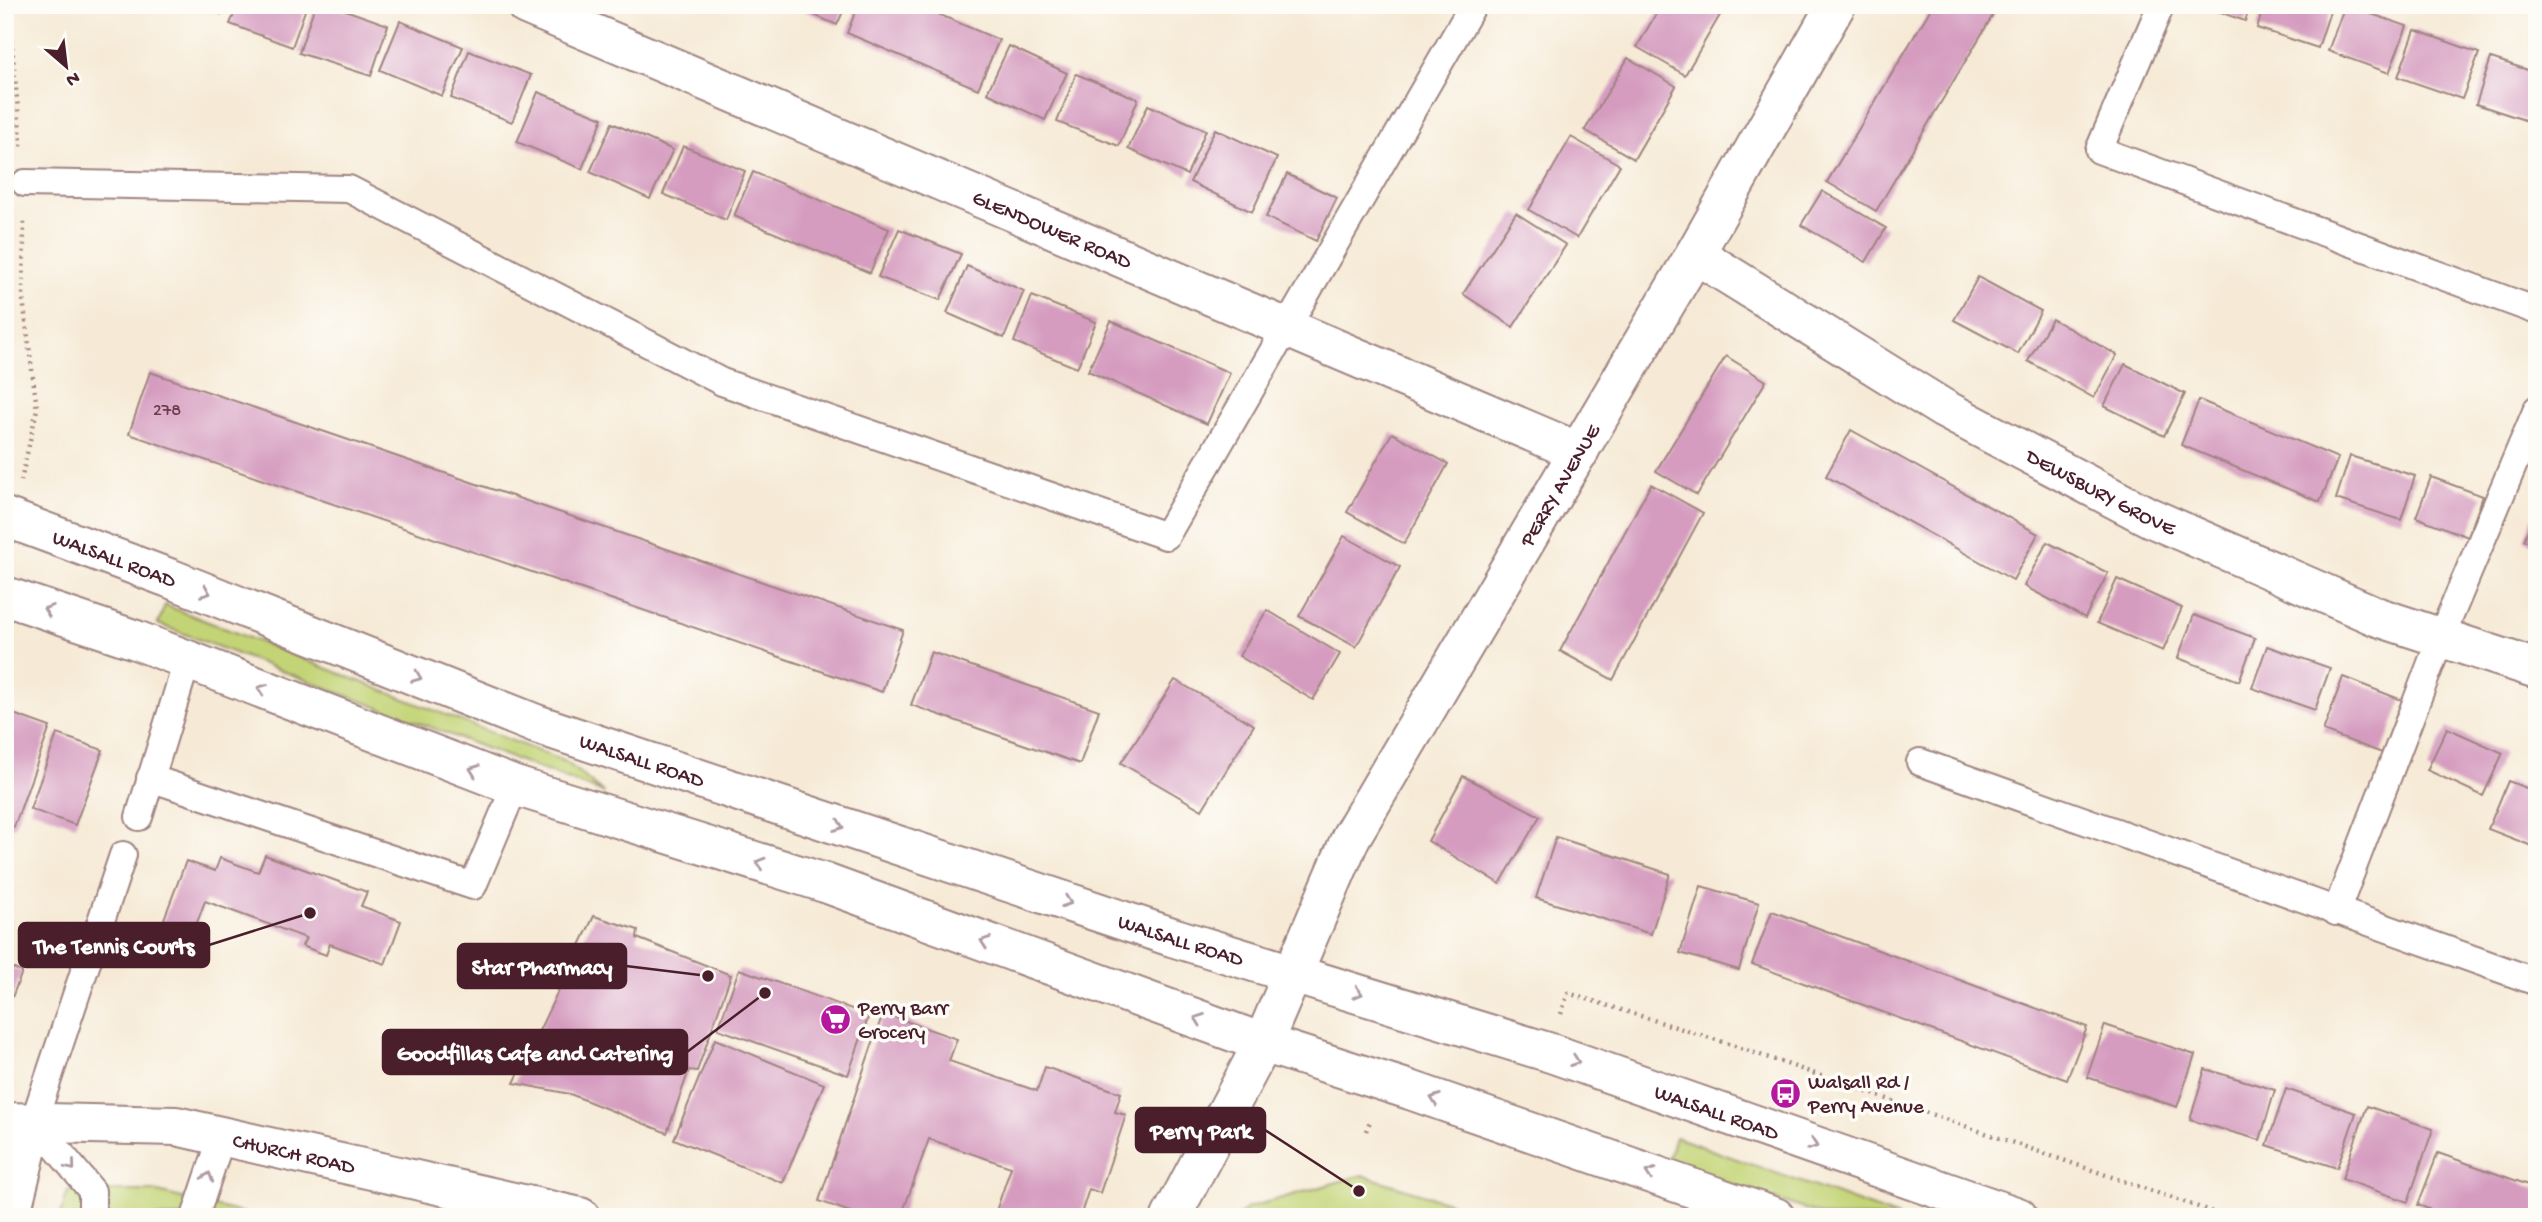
<svg xmlns="http://www.w3.org/2000/svg" width="2542" height="1222" font-family="'Gochi Hand',sans-serif">
<style>
.green{fill:#c3d476;stroke:#867a50;stroke-width:2}
.building{fill:#d59cc0}
.lines{fill:none;stroke-linecap:round;stroke-linejoin:round}
.lane-casing{stroke:#a08480;stroke-width:30}
.street-casing{stroke:#a08480;stroke-width:42}
.highway-casing{stroke:#a08480;stroke-width:42}
.path{stroke:#a08480;stroke-width:4.5;stroke-dasharray:2 5;stroke-linecap:butt}
.lane{stroke:#fff;stroke-width:26}
.street{stroke:#fff;stroke-width:38}
.highway{stroke:#fff;stroke-width:38}
.oneway{stroke:#ae9aa0}
.labels{text-anchor:middle;stroke-width:7;stroke-linejoin:round;paint-order:stroke}
.number-label{font-size:18px;fill:#6d3e50}
.street-label{font-size:21px;fill:#4a1f2b;stroke:#fdfcf7}
.poi-label{font-size:21px;fill:#4a1f2b;stroke:#fdfcf7;text-anchor:start}
.leader{fill:none;stroke:#4a1f2b;stroke-width:2.5}
.callout-dot{fill:#4a1f2b;stroke:#fdfcf7;stroke-width:2.5}
.callout{fill:#4a1f2b;stroke:#4a1f2b;stroke-width:2.5}
.callout-label{font-size:23px;text-anchor:middle;font-weight:bold;fill:#fff}
</style>
<rect width="100%" height="100%" fill="#fdfcf7"/>
<filter id="ink" filterUnits="userSpaceOnUse"><feTurbulence type="fractalNoise" baseFrequency=".0143" numOctaves="2"/><feDisplacementMap in="SourceGraphic" scale="14" xChannelSelector="R" yChannelSelector="G"/><feConvolveMatrix kernelMatrix="1 2 1 2 8 2 1 2 1" color-interpolation-filters="sRGB"/></filter>
<filter id="wash" filterUnits="userSpaceOnUse"><feTurbulence type="fractalNoise" baseFrequency=".00686" numOctaves="4" result="noise"/><feDisplacementMap in="SourceGraphic" scale="28" xChannelSelector="R" yChannelSelector="G"/><feGaussianBlur stdDeviation="1.57" result="paint"/><feColorMatrix in="noise" values="0 0 0 0 0 0 0 0 0 0 0 0 0 0 0 0 0 1.4 0 .05"/><feComposite in="paint" operator="in"/></filter>
<g filter="url(#wash)">
<rect width="100%" height="100%" fill="#f6ead6"/>
<g class="green">
<path d="M165,605l401,157 38,31 -446,-169z"/>
<path d="M1675,1137l224,80h-71l-161,-54z"/>
<path d="M1362,1175l133,42h-258l10,-9z"/>
<path d="M68,1191h86l104,26h-198z"/>
</g>
<g id="blocks">
<g class="building">
<path d="M200,5h24l-3,9z"/>
<path d="M238,5h69l-15,42 -62,-23z"/>
<path d="M315,5h16l57,20 -17,51 -72,-23z"/>
<path d="M791,5h55l-9,20z"/>
<path d="M858,5h59l82,35 -21,49 -131,-56z"/>
<path d="M1661,5h65l-41,70 -48,-28z"/>
<path d="M1933,5h66l-123,206 -49,-29z"/>
<path d="M2200,5h51l-6,16z"/>
<path d="M2264,5h68l-14,43 -61,-20z"/>
<path d="M2345,5l62,21 -18,47 -61,-22z"/>
<path d="M400,21l63,26 -21,49 -62,-26z"/>
<path d="M2415,30l64,23 -17,46 -64,-22z"/>
<path d="M1009,46l58,27 -22,47 -58,-27z"/>
<path d="M469,51l62,24 -19,47 -61,-24z"/>
<path d="M1628,58l48,28 -42,73 -49,-29z"/>
<path d="M2491,58l46,15v51l-61,-20z"/>
<path d="M1076,74l62,25 -19,47 -62,-24z"/>
<path d="M538,92l65,26 -21,51 -65,-27z"/>
<path d="M1148,105l58,25 -19,45 -59,-26z"/>
<path d="M612,123l61,27 -23,49 -60,-27z"/>
<path d="M1215,129l62,29 -25,54 -62,-30z"/>
<path d="M1571,137l49,28 -43,73 -48,-28z"/>
<path d="M683,146l62,25 -19,49 -63,-26z"/>
<path d="M753,172l136,57 -19,44 -136,-57z"/>
<path d="M1287,174l50,24 -21,43 -50,-24z"/>
<path d="M1822,191l64,37 -20,34 -65,-37z"/>
<path d="M1516,213l50,32 -53,82 -50,-33z"/>
<path d="M899,229l62,25 -21,46 -62,-23z"/>
<path d="M967,266l57,25 -20,47 -57,-25z"/>
<path d="M1978,277l63,34 -23,43 -64,-34z"/>
<path d="M1032,296l64,26 -19,46 -63,-26z"/>
<path d="M2052,319l65,36 -23,43 -66,-37z"/>
<path d="M1111,321l119,52 -23,51 -119,-53z"/>
<path d="M1726,356l40,25 -69,114 -41,-24z"/>
<path d="M2125,364l60,30 -21,42 -60,-30z"/>
<path d="M150,372l753,258 -21,62 -753,-258z"/>
<path d="M2199,400l139,58 -18,44 -139,-57z"/>
<path d="M1851,430l187,104 -25,46 -187,-104z"/>
<path d="M1392,433l56,31 -44,80 -57,-32z"/>
<path d="M2350,456l65,20 -14,44 -65,-21z"/>
<path d="M2431,477l52,19 -15,41 -52,-20z"/>
<path d="M1651,484l52,29 -90,167 -53,-29z"/>
<path d="M2537,506v39l-13,-5z"/>
<path d="M1344,536l56,31 -44,80 -57,-31z"/>
<path d="M2047,542l61,31 -23,45 -61,-32z"/>
<path d="M2117,579l65,29 -19,43 -66,-28z"/>
<path d="M1267,610l73,44 -27,46 -74,-44z"/>
<path d="M2194,615l61,23 -16,43 -61,-23z"/>
<path d="M2267,646l63,22 -15,42 -63,-22z"/>
<path d="M931,652l168,58 -19,54 -169,-59z"/>
<path d="M2343,677l59,23 -20,53 -59,-22z"/>
<path d="M1175,680l79,45 -52,85 -81,-47z"/>
<path d="M5,711l45,16 -36,100 -9,-3z"/>
<path d="M2447,728l56,25 -20,43 -56,-26z"/>
<path d="M57,734l46,16 -28,75 -45,-16z"/>
<path d="M1463,776l77,40 -40,68 -72,-43z"/>
<path d="M2508,781l29,11v56l-49,-19z"/>
<path d="M1556,837l114,37 -19,60 -115,-36z"/>
<path d="M265,855l102,37 -6,14 40,15 -16,43 -55,-20 -4,11 -24,-9 4,-8 -101,-37 -14,38 -30,-12 25,-66 29,10 5,-13 38,14z"/>
<path d="M1701,886l58,17 -20,67 -59,-17z"/>
<path d="M1772,911l315,116 -20,53 -315,-116z"/>
<path d="M594,916l44,14 -1,8 94,37 -34,96 -8,-1 -22,63 -97,-39 -56,-11z"/>
<path d="M5,965l17,7 -17,43z"/>
<path d="M739,969l130,46 -21,60 -130,-46z"/>
<path d="M883,1013l74,26 -8,22 88,30 8,-24 76,26 -6,19 11,3 -26,78 -11,-4 -9,28h-86l17,-50 -82,-28 -28,78h-37l-45,-16z"/>
<path d="M2105,1025l90,30 -18,52 -90,-30z"/>
<path d="M715,1039l109,45 -41,99 -109,-44z"/>
<path d="M2205,1069l70,21 -15,50 -70,-20z"/>
<path d="M2286,1089l70,24 -19,55 -70,-23z"/>
<path d="M2367,1106l66,23 -25,73 -66,-23z"/>
<path d="M2438,1153l99,35v29h-87l-32,-12z"/>
</g>
</g>
</g>
<g filter="url(#ink)">
<use href="#blocks" fill-opacity="0" stroke="#a08480" stroke-width="2"/>
<g class="lines">
<defs>
<g id="lane">
<path d="M2161,5l-62,145 438,161"/>
<path d="M25,183l324,6 373,193 444,154 307,-531"/>
<path d="M1920,762l617,220"/>
<path d="M150,778l323,108 42,-100"/>
<path d="M139,817l48,-156"/>
<path d="M2336,912l105,-275 96,-228"/>
<path d="M92,1217v-26l-58,-70 89,-266"/>
<path d="M195,1217l27,-81"/>
</g>
<g id="street">
<path id="s1" d="M526,5l1053,447"/>
<path id="s2" d="M1695,254l249,155 205,108 229,100 159,52"/>
<path id="s3" d="M5,1122l171,4 404,91"/>
<path d="M10,1217l24,-96"/>
<path id="s4" d="M1171,1217l92,-174 88,-206 344,-583 141,-249"/>
</g>
<g id="highway">
<path id="s5" d="M5,517l164,61 367,146 636,213 379,116 467,164"/>
<path d="M5,596l131,44 379,146 310,97 438,160 147,47 365,127"/>
</g>
</defs>
<use href="#lane" class="lane-casing"/>
<use href="#street" class="street-casing"/>
<use href="#highway" class="highway-casing"/>
<g class="path">
<path d="M8,5l14,146"/>
<path d="M21,481l16,-72 -14,-110 1,-80"/>
<path d="M1561,1014l7,-21 158,50 501,174"/>
<path d="M1366,1131l5,-12"/>
</g>
<use href="#lane" class="lane"/>
<use href="#street" class="street"/>
<use href="#highway" class="highway"/>
</g>
<defs><path id="oneway-chevron" d="M-2-3.5L2.5 0L-2 3.5" fill="none" stroke-width="1.6" stroke-linecap="round" stroke-linejoin="round" transform="scale(1.75)"/></defs>
<g class="oneway">
<use href="#oneway-chevron" transform="translate(206 592) rotate(22)"/>
<use href="#oneway-chevron" transform="translate(48 610) rotate(-161)"/>
<use href="#oneway-chevron" transform="translate(417 677) rotate(22)"/>
<use href="#oneway-chevron" transform="translate(262 689) rotate(-159)"/>
<use href="#oneway-chevron" transform="translate(474 770) rotate(-159)"/>
<use href="#oneway-chevron" transform="translate(839 826) rotate(19)"/>
<use href="#oneway-chevron" transform="translate(760 863) rotate(-163)"/>
<use href="#oneway-chevron" transform="translate(1067 902) rotate(19)"/>
<use href="#oneway-chevron" transform="translate(985 942) rotate(-160)"/>
<use href="#oneway-chevron" transform="translate(1358 993) rotate(17)"/>
<use href="#oneway-chevron" transform="translate(1199 1019) rotate(-160)"/>
<use href="#oneway-chevron" transform="translate(1575 1061) rotate(19)"/>
<use href="#oneway-chevron" transform="translate(1435 1099) rotate(-161)"/>
<use href="#oneway-chevron" transform="translate(1813 1145) rotate(19)"/>
<use href="#oneway-chevron" transform="translate(71 1166) rotate(50)"/>
<use href="#oneway-chevron" transform="translate(1650 1173) rotate(-161)"/>
<use href="#oneway-chevron" transform="translate(208 1177) rotate(-72)"/>
</g>
</g>
<defs>
<symbol id="supermarket-disc" viewBox="-11 -11 22 22"><circle r="9.5" fill="#b5179e" stroke="#fdfcf7"/><path d="M-6-5.5h2.5l.6 2H6L4.5 2H-2.5L-4.4-4H-6ZM-1.5 3.2a1.3 1.3 0 1 0 .1 0ZM3 3.2a1.3 1.3 0 1 0 .1 0Z" fill="#fff"/></symbol>
<symbol id="bus-disc" viewBox="-11 -11 22 22"><circle r="9.5" fill="#b5179e" stroke="#fdfcf7"/><path d="M-5-6H5V4H4V6H2V4H-2V6H-4V4H-5ZM-3.5-4V0h7V-4ZM-3.5 1.2v1.5H-2V1.2ZM2 1.2v1.5H3.5V1.2Z" fill="#fff"/></symbol>
</defs>
<g fill-rule="evenodd">
<use href="#supermarket-disc" x="818" y="1002" width="35" height="35"/>
<use href="#bus-disc" x="1768" y="1076" width="35" height="35"/>
</g>
<g class="labels">
<g class="number-label">
<text x="167" y="415">278</text>
</g>
<g class="street-label">
<text dy="7" stroke="none"><textPath href="#s1" startOffset="572">GLENDOWER ROAD</textPath></text>
<text dy="7" stroke="none"><textPath href="#s4" startOffset="830">PERRY AVENUE</textPath></text>
<text dy="7" stroke="none"><textPath href="#s2" startOffset="471">DEWSBURY GROVE</textPath></text>
<text dy="7" stroke="none"><textPath href="#s5" startOffset="117">WALSALL ROAD</textPath></text>
<text dy="7" stroke="none"><textPath href="#s5" startOffset="682">WALSALL ROAD</textPath></text>
<text dy="7" stroke="none"><textPath href="#s5" startOffset="1250">WALSALL ROAD</textPath></text>
<text dy="7" stroke="none"><textPath href="#s5" startOffset="1813">WALSALL ROAD</textPath></text>
<text dy="7" stroke="none"><textPath href="#s3" startOffset="292">CHURCH ROAD</textPath></text>
</g>
<g class="poi-label">
<text x="858" y="1014">Perry Barr<tspan x="858" dy="24">Grocery</tspan></text>
<text x="1808" y="1088">Walsall Rd /<tspan x="1808" dy="24">Perry Avenue</tspan></text>
</g>
</g>
<path class="leader" d="M310 913L209 945M708 976L626 966M765 993L687 1052M1359 1191L1265 1130"/>
<g class="callout-dot">
<circle cx="310" cy="913" r="7"/>
<circle cx="708" cy="976" r="7"/>
<circle cx="765" cy="993" r="7"/>
<circle cx="1359" cy="1191" r="7"/>
</g>
<g class="callout">
<rect x="19" y="923" width="190" height="44" rx="7"/>
<rect x="458" y="944" width="168" height="44" rx="7"/>
<rect x="383" y="1030" width="304" height="44" rx="7"/>
<rect x="1136" y="1108" width="129" height="44" rx="7"/>
</g>
<g class="callout-label">
<text x="114" y="953">The Tennis Courts</text>
<text x="542" y="974">Star Pharmacy</text>
<text x="535" y="1060">Goodfillas Cafe and Catering</text>
<text x="1201" y="1138">Perry Park</text>
</g>
<rect width="2542" height="1222" fill="none" stroke="#fdfcf7" stroke-width="28"/>
<g transform="translate(66 66) rotate(152)" stroke="#fdfcf7" stroke-width="5" paint-order="stroke">
<path d="M0-5L12 26L0 18L-12 26Z" fill="#4a1f2b"/>
<text y="-10" font-size="19" font-weight="bold" text-anchor="middle" fill="#4a1f2b">N</text>
</g>
</svg>
